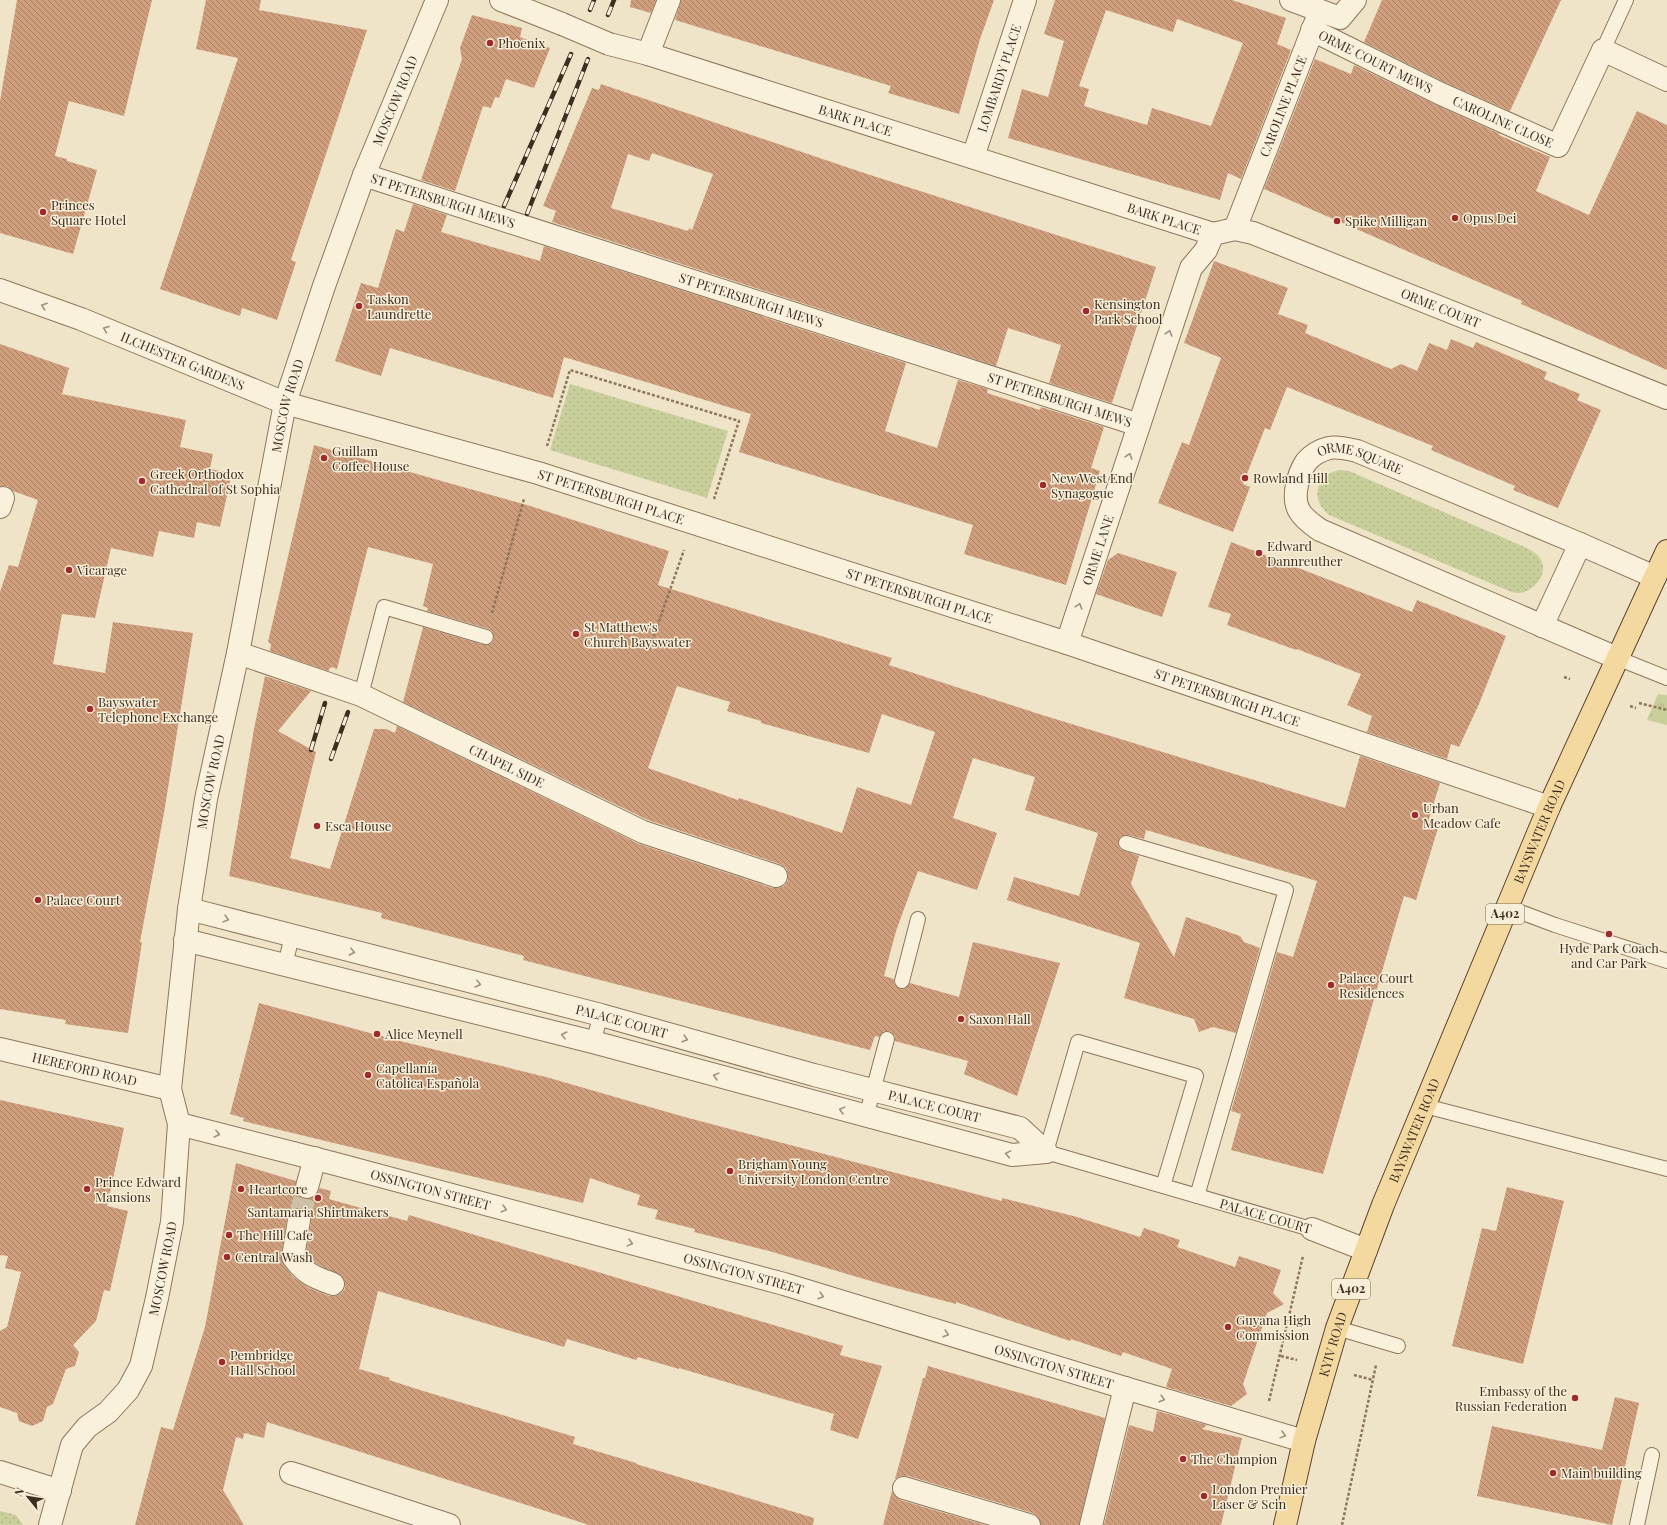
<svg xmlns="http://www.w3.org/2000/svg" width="1667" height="1525" font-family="'Playfair Display',serif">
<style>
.park{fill:url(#park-tufts)}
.garden{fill:url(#garden-dots)}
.building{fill:url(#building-back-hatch);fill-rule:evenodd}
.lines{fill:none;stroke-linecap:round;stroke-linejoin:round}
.street-tunnel{stroke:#ccc0a6;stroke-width:22;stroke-dasharray:22 11;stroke-linecap:butt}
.lane-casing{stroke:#8d765c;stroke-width:16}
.street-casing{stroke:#8d765c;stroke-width:24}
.primary-casing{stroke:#5b4430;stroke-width:24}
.path{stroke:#8d765c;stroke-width:2.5;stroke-dasharray:3 2;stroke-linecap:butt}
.lane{stroke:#faf1dc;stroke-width:14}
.street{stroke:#faf1dc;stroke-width:22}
.primary{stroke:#f3d9a0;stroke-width:22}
.rail-casing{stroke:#3d2e20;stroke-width:4.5}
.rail{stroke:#f7eed8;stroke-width:3;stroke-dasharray:9;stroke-linecap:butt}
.street-bridge-casing{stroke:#8d765c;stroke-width:24;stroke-linecap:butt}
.street-bridge{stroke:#faf1dc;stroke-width:22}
.oneway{stroke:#9c907e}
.poi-dot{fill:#9e2a2b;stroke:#f7eed8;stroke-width:1.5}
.labels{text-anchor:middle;stroke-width:3;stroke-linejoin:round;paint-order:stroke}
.shield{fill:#f7eed8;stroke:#756857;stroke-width:1}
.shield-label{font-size:12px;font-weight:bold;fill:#3d2e20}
.poi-label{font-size:13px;fill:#3d2e20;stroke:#f7eed8;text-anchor:start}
.street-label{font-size:13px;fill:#3d2e20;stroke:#f7eed8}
</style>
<defs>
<pattern id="park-tufts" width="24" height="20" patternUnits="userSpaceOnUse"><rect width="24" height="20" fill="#c9cf9b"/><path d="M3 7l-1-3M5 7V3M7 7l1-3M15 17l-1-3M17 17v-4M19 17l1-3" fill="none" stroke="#aeb285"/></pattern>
<pattern id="garden-dots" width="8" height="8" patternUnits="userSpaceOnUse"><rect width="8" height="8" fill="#c9cf9b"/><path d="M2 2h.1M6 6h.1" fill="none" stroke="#aeb285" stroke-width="1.8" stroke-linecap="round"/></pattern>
<pattern id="building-back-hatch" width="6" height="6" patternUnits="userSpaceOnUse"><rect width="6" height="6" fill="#cf9f7d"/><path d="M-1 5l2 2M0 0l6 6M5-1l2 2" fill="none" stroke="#a98266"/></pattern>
</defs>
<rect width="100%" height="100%" fill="#f0e4c8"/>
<path class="park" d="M1658,694l9,1v30l-20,-5z"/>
<g class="garden">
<path d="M570,384l158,47 -21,67 -157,-48z"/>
<path d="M1339,470l10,1 178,77c5,3 11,6 14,12 8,14 -8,33 -23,33 -3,0 -7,-1 -9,-2l-180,-76c-19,-15 -14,-39 10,-45z"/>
<path d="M0,1511l16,4 7,10h-23z"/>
</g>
<g class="building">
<path d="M17,0h135l-28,116 -55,-15 -14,55 12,3v2l30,9 -24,84 -73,-21v-132z"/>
<path d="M206,0h55l-2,10 108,20 -76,230 5,2 -19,58 -35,-12 -2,8 -80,-27 78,-231 -42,-9z"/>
<path d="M631,0h25l-5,13 -21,-6z"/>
<path d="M681,0h313l-14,39 -21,75 -71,-21 3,-7 -216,-66z"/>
<path d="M1055,0h177l54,18 -9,26 14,6 -50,129 -13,-6 -8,27 -212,-62 14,-49 26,8 16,-56 -20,-7zM1106,10l67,22 4,-13 66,24 -32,83 -59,-18 -5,17 -63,-19 5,-17 -10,-3z"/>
<path d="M1382,0h179l-51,111 -66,-29 -80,-40z"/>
<path d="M472,15l50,13 -2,9 30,11 -16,40 -28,-9 -7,19 -4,-1 -4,11 -8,-2 -28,85 -34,-11 41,-121 -2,-11z"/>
<path d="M1315,59l36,15 3,-9 80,39 66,30 -1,1 51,22 -14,34 53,24 48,-104 30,14v245l-146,-66 1,-3 -258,-112z"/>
<path d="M601,84l260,88 295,95 -44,136 -63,-20 12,-38 -53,-17 -12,38 -444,-144 4,-11 -13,-5 49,-118 7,2zM652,153l61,21 -21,56 -3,-2 -1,3 -77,-23 17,-54 21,7z"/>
<path d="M413,204l34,11 -6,17 99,29 4,-15 362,117 -21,68 52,17 21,-68 30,9 -1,4 53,17 1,-3 63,20 -13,41 9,3 -34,114 -102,-31 9,-29 -234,-73 12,-38 -187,-57 -11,41 -163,-50 -9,28 -46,-15 26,-78 17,5 18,-59 8,3z"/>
<path d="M1214,261l74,27 -10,26 30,11 -3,8 86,36 10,-5 16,7 12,-28 18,7 4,-11 22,9 3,-6 71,30 -3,7 36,15 -3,6 24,10 -43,98 -45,-18 2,-4 -84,-36 2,-4 -146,-59 -17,43 -5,-2 -22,56 7,3 -17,45 -75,-29 24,-61 7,3 32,-87 -37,-15z"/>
<path d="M0,344l69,24 -7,26 124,26 -6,27 33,7 -3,15 22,4 -12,54 -23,-5 -3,16 -35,-7 -6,26 -42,-9 -16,70 -33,-4 -9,50 52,9 8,-51 80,11 -29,180 -24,129h2l-14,91 -63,-9 1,-4 -66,-11v-417l9,-27 9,2 20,-67 -25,-9 -6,-5h-7z"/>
<path d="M314,445l213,60 142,46 -11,34 234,73 -3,7 150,49 306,94 15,-52 80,27 -13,42 11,3 -22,72 -12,-4 -81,278 -92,-24 10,-36 -10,-3 46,-159 16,5 24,-76 -171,-51 -2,9 -16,-4 -8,2 -2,8 2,4 19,7 -8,28 43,73 12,-40 54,19 4,6 16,6 -24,85 -23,-6 -14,5 -5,-13 -70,-21 16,-55 -133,-43 7,-23 65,19 19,-63 -73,-23 10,-33 -62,-19 -20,60 44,15 -20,57 -59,-19 -22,60 -12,45 10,3v5l6,5h5l5,-6 49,14 14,-55 87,21 -43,133 -53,-22 4,-13 -73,-20v-5l-5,-5h-6l-5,6 -4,-1 -5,14 -347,-90 1,-4 -143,-38 1,-5 -153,-37 25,-147 11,-53 46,15 -33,40 38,21 -26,106 40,11 44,-140h12l9,4 2,-7 242,118 133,44h6l6,-2 4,-6v-6l-2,-6 -6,-4 -132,-44 -245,-118 20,-75 61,18 8,-2 2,-4 -2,-8 -3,-2 -62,-18 1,-3 -5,-2 10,-42 -65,-17 -31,122 -6,-2 -3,4 -58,-20 1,-7 -3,-2zM677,686l53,16 -3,9 34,10v2l108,30 13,-39 53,18 -24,73 -54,-18 -15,46 -103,-35 -1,2 -90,-32z"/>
<path d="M1231,542l181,70 5,-12 89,36 -27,68 -20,43 -8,-3 -4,15 -80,-27 5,-16 -25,-11 14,-31 -64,-25 -1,1 -69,-25 4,-11 -23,-7z"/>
<path d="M1118,553l59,19 -15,45 -66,-23 12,-34z"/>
<path d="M259,1003l137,37 150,37 135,39 321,85v-3l75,19 63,20 4,-9 36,12 -3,7 58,20 4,-11 42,14 -8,23 11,11 -17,9 -24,71 4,10 -16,12 -65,-19 6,-18 -49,-17 -2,4 -50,-17 -1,2 -114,-39v2l-75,-20 -112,-33 -75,-19 1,-3 -40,-10 3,-9 -21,-5 3,-10 -50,-17 -7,25 -340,-82 1,-3 -14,-4z"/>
<path d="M0,1100l124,28 -17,78 21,5 -18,80 -6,-1 -8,31 -23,24 6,7 -4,14 -9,3 -13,35 -6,3 -4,14 -11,5 -13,-5 -2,-8 -17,-6v-76l7,-4 14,-55 -16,-4 3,-12 -8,-1z"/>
<path d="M236,1163l60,18 -1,10 3,4 5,4h7l5,-3 5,-8 11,3 -2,8 78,22 2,-6 434,131 -3,9 42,11 -24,73 -28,-9 4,-16 -155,-46v1l-41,-12 -2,3 -69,-21 -3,8 -186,-56 -19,78 31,9 -1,2 31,10 155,47 -2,7 63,19v1l178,54 -1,7h-224l-322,-103 -3,16 -20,-5 -1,6 -7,-2 -13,53 21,35h-109l26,-98 12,3 32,-103zM295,1208h6l6,2 4,6v6l-5,32 11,10 25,12 3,6v7l-4,5 -6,2h-6l-20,-8 -16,-11 -10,-13 -2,-9 6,-37 3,-6z"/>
<path d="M1507,1187l57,14 -41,163 -71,-18 30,-118 14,3z"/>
<path d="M928,1366l177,52 -26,107h-38l-3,-8 -5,-4 -125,-37h-7l-6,3 28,-101h2z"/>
<path d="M1615,1397l24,6 -27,122 -135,-29 15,-70 110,24z"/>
<path d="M1157,1411l50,14 -5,4 40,9 -21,87h-117l25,-100 24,7z"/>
<path d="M892,1491l3,5 5,4 85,25h-102z"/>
</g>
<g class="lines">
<path class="street-tunnel" d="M299,1220l8,-33"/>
<defs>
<g id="lane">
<path d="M1603,50l23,-50"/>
<path d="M1617,658l50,20"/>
<path d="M361,695l23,-88 102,30"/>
<path d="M1126,843l160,47 -89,306"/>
<path d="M1507,907l48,18 112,36"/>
<path d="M285,965l7,-29"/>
<path d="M902,981l16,-62"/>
<path d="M593,1042l8,-27"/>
<path d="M1425,1106l242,63"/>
<path d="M866,1117l21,-78"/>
<path id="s1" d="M1163,1186l33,-110 -118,-34 -32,110 258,75 8,2"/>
<path d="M1337,1328l61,18"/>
<path d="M1637,1525l15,-70"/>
</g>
<g id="street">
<path d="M501,0l61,24"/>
<path d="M1291,0l49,18 15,-18"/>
<path id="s2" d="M1312,30l127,63 119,53 45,-96 64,30"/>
<path id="s3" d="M609,44l39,10 565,180"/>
<path d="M648,54l21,-54"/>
<path id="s4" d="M973,157l52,-157"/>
<path id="s5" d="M364,175l775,250"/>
<path id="s6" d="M1235,229l85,-218"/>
<path id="s7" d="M1213,234l22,-5 18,4 414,165"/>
<path id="s8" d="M0,290l81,29 204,84 253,70 529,170 482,164"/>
<path d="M0,507l3,-9"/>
<path d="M1542,626l38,-82"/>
<path id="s9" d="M1067,643l124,-375 15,-18 7,-16"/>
<path id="s10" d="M238,653l123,42 282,137 133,44"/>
<path id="s11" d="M1617,658l-297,-128c-7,-5 -15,-10 -20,-18 -9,-13 -2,-38 6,-50 6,-7 15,-12 23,-14 9,-2 19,1 28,3l223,93 75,33"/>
<path id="s12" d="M189,909l412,106 213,60 206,53 26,24"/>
<path d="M185,940l408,102 419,113 34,-3"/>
<path id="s13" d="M0,1049l170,40"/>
<path id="s14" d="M179,1124l153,39 452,121 341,104 179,53"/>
<path d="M307,1187l8,-29"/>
<path d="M299,1220l-6,37c12,17 21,20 40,27"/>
<path d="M1312,1229l54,21"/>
<path d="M0,1472l60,19"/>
<path d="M291,1473l158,52"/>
<path d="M904,1488l125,37"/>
<path id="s15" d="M50,1525l22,-80 15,-18 21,-15 20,-22 13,-24 16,-68 15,-76 7,-98 -9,-35 19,-180 17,-110 32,-146 47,-250 39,-117 40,-111 73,-175"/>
<path d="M1091,1525l34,-137"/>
</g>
<g id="primary">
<path id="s16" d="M1285,1525l19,-84 33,-113 46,-123 166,-398 118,-256"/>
</g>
</defs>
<use href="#lane" class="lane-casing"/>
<use href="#street" class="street-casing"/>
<use href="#primary" class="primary-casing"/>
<g class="path">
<path d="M547,446l23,-76 169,51 -25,78"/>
<path d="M492,613l32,-114"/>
<path d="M649,650l35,-100"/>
<path d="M1564,677l6,2"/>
<path d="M1639,703l28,7"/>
<path d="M1630,706l6,2"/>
<path d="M1281,1356l16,4"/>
<path d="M1354,1375l19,5"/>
<path d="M1269,1401l34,-145"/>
<path d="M1342,1525l34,-160"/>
</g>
<use href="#lane" class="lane"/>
<use href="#street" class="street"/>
<use href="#primary" class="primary"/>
<defs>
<g id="rail">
<path d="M590,10l4,-10"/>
<path d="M608,15l6,-15"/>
<path d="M504,206l67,-152"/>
<path d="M527,214l61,-155"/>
<path d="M311,750l14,-47"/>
<path d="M331,759l17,-47"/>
</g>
</defs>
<use href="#rail" class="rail-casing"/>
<use href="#rail" class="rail"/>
<defs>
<path id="street-bridge" d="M562,24l47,20"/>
</defs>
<use href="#street-bridge" class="street-bridge-casing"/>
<use href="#street-bridge" class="street-bridge"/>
</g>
<defs><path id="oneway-chevron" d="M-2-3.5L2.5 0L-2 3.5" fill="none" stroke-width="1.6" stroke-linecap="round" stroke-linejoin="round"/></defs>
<g class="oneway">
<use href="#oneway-chevron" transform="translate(44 306) rotate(-161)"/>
<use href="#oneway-chevron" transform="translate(106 329) rotate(-158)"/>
<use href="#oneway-chevron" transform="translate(1169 333) rotate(-72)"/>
<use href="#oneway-chevron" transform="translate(1129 456) rotate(-72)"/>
<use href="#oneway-chevron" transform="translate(1079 606) rotate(-72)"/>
<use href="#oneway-chevron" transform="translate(226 919) rotate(15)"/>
<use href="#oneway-chevron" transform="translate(352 952) rotate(14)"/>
<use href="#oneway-chevron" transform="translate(478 984) rotate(14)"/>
<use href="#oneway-chevron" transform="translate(564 1035) rotate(-166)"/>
<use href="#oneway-chevron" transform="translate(685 1039) rotate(16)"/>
<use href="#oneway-chevron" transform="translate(716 1076) rotate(-165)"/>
<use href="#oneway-chevron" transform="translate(842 1110) rotate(-165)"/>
<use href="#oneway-chevron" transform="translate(217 1134) rotate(14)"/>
<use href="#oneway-chevron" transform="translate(1008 1154) rotate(-170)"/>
<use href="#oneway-chevron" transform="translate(504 1209) rotate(15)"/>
<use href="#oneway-chevron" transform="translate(630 1243) rotate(15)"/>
<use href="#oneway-chevron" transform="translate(821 1296) rotate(17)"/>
<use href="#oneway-chevron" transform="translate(946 1334) rotate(17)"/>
<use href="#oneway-chevron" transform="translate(1162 1399) rotate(16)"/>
<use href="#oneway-chevron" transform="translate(1283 1435) rotate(15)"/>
</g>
<g class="poi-dot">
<circle cx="490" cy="43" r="4"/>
<circle cx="43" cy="212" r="4"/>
<circle cx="1455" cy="218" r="4"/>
<circle cx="1337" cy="221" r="4"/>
<circle cx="359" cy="306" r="4"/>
<circle cx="1086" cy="311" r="4"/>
<circle cx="324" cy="458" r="4"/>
<circle cx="1245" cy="478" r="4"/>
<circle cx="142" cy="481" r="4"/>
<circle cx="1043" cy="485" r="4"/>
<circle cx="1259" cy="553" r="4"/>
<circle cx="69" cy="570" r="4"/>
<circle cx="576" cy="634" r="4"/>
<circle cx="90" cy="709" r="4"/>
<circle cx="1415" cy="815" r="4"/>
<circle cx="317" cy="826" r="4"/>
<circle cx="38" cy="900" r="4"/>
<circle cx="1609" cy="934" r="4"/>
<circle cx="1331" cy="985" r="4"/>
<circle cx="961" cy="1019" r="4"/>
<circle cx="377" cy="1034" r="4"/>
<circle cx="368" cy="1075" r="4"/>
<circle cx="730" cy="1171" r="4"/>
<circle cx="87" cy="1189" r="4"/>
<circle cx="241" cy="1189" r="4"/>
<circle cx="318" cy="1198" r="4"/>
<circle cx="229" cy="1235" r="4"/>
<circle cx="227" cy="1257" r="4"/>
<circle cx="1228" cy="1327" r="4"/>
<circle cx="222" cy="1362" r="4"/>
<circle cx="1575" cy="1398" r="4"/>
<circle cx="1183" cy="1459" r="4"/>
<circle cx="1553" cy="1473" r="4"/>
<circle cx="1204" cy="1496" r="4"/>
</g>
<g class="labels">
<g class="shield">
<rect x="1486" y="904" width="38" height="20" rx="3"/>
<rect x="1332" y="1279" width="38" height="20" rx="3"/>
</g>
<g class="shield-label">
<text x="1505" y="918">A402</text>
<text x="1351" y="1293">A402</text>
</g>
<g class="poi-label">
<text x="498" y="48">Phoenix</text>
<text x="51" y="210">Princes<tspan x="51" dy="15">Square Hotel</tspan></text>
<text x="1463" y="223">Opus Dei</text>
<text x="1345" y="226">Spike Milligan</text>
<text x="367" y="304">Taskon<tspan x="367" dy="15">Laundrette</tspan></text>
<text x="1094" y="309">Kensington<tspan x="1094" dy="15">Park School</tspan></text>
<text x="332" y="456">Guillam<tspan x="332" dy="15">Coffee House</tspan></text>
<text x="150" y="479">Greek Orthodox<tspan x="150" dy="15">Cathedral of St Sophia</tspan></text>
<text x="1051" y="483">New West End<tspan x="1051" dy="15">Synagogue</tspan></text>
<text x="1253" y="483">Rowland Hill</text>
<text x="1267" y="551">Edward<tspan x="1267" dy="15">Dannreuther</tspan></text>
<text x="77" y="575">Vicarage</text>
<text x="584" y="632">St Matthew's<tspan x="584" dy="15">Church Bayswater</tspan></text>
<text x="98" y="707">Bayswater<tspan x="98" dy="15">Telephone Exchange</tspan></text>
<text x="1423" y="813">Urban<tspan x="1423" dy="15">Meadow Cafe</tspan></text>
<text x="325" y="831">Esca House</text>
<text x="46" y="905">Palace Court</text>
<text x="1609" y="953" text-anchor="middle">Hyde Park Coach<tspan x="1609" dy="15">and Car Park</tspan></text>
<text x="1339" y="983">Palace Court<tspan x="1339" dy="15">Residences</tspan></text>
<text x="969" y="1024">Saxon Hall</text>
<text x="385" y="1039">Alice Meynell</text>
<text x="376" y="1073">Capellanía<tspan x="376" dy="15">Catolica Española</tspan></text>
<text x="738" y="1169">Brigham Young<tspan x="738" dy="15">University London Centre</tspan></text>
<text x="95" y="1187">Prince Edward<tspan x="95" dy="15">Mansions</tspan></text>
<text x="249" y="1194">Heartcore</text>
<text x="318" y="1217" text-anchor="middle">Santamaria Shirtmakers</text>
<text x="237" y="1240">The Hill Cafe</text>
<text x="235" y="1262">Central Wash</text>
<text x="1236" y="1325">Guyana High<tspan x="1236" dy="15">Commission</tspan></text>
<text x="230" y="1360">Pembridge<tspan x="230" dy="15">Hall School</tspan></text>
<text x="1567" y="1396" text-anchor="end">Embassy of the<tspan x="1567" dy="15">Russian Federation</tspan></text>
<text x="1191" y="1464">The Champion</text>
<text x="1561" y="1478">Main building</text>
<text x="1212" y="1494">London Premier<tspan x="1212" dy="15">Laser &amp; Scin</tspan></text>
</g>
<g class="street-label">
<text dy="5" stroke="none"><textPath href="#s2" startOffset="71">ORME COURT MEWS</textPath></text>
<text dy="5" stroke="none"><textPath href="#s4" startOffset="83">LOMBARDY PLACE</textPath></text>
<text dy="5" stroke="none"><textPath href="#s15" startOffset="1489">MOSCOW ROAD</textPath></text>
<text dy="5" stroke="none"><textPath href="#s6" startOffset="132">CAROLINE PLACE</textPath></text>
<text dy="5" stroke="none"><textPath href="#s3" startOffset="258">BARK PLACE</textPath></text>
<text dy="5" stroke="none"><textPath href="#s2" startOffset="212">CAROLINE CLOSE</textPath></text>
<text dy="5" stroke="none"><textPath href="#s5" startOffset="83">ST PETERSBURGH MEWS</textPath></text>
<text dy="5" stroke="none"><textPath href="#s3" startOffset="582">BARK PLACE</textPath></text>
<text dy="5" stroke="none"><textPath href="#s5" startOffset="407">ST PETERSBURGH MEWS</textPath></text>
<text dy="5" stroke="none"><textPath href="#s7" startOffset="243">ORME COURT</textPath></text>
<text dy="5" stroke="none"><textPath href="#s8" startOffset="196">ILCHESTER GARDENS</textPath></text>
<text dy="5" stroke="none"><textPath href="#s5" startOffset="731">ST PETERSBURGH MEWS</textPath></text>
<text dy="5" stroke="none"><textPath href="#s15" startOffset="1165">MOSCOW ROAD</textPath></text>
<text dy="5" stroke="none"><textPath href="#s11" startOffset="463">ORME SQUARE</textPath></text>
<text dy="5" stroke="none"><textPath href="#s8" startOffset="646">ST PETERSBURGH PLACE</textPath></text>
<text dy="5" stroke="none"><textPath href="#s9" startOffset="98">ORME LANE</textPath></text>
<text dy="5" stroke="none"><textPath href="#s8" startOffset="970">ST PETERSBURGH PLACE</textPath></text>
<text dy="5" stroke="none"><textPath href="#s8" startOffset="1294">ST PETERSBURGH PLACE</textPath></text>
<text dy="5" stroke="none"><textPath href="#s10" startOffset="292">CHAPEL SIDE</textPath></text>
<text dy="5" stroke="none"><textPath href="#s15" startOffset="781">MOSCOW ROAD</textPath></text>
<text dy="5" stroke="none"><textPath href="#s16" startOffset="740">BAYSWATER ROAD</textPath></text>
<text dy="5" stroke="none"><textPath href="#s12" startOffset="447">PALACE COURT</textPath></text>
<text dy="5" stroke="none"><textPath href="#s13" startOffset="87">HEREFORD ROAD</textPath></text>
<text dy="5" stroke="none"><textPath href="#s12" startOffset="771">PALACE COURT</textPath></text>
<text dy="5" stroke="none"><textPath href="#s16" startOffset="416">BAYSWATER ROAD</textPath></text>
<text dy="5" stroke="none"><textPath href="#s14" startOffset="260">OSSINGTON STREET</textPath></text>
<text dy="5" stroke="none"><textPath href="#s1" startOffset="581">PALACE COURT</textPath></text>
<text dy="5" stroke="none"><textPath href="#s15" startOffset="289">MOSCOW ROAD</textPath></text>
<text dy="5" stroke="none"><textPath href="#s14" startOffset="584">OSSINGTON STREET</textPath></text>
<text dy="5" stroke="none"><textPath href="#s16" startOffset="187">KYIV ROAD</textPath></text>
<text dy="5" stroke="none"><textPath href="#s14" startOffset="908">OSSINGTON STREET</textPath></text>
</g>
</g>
<g transform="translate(28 1497) rotate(300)" stroke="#f7eed8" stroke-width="3" paint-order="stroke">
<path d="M0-3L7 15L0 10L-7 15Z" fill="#3d2e20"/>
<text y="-6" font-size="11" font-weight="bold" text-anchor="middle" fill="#3d2e20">N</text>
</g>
</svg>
